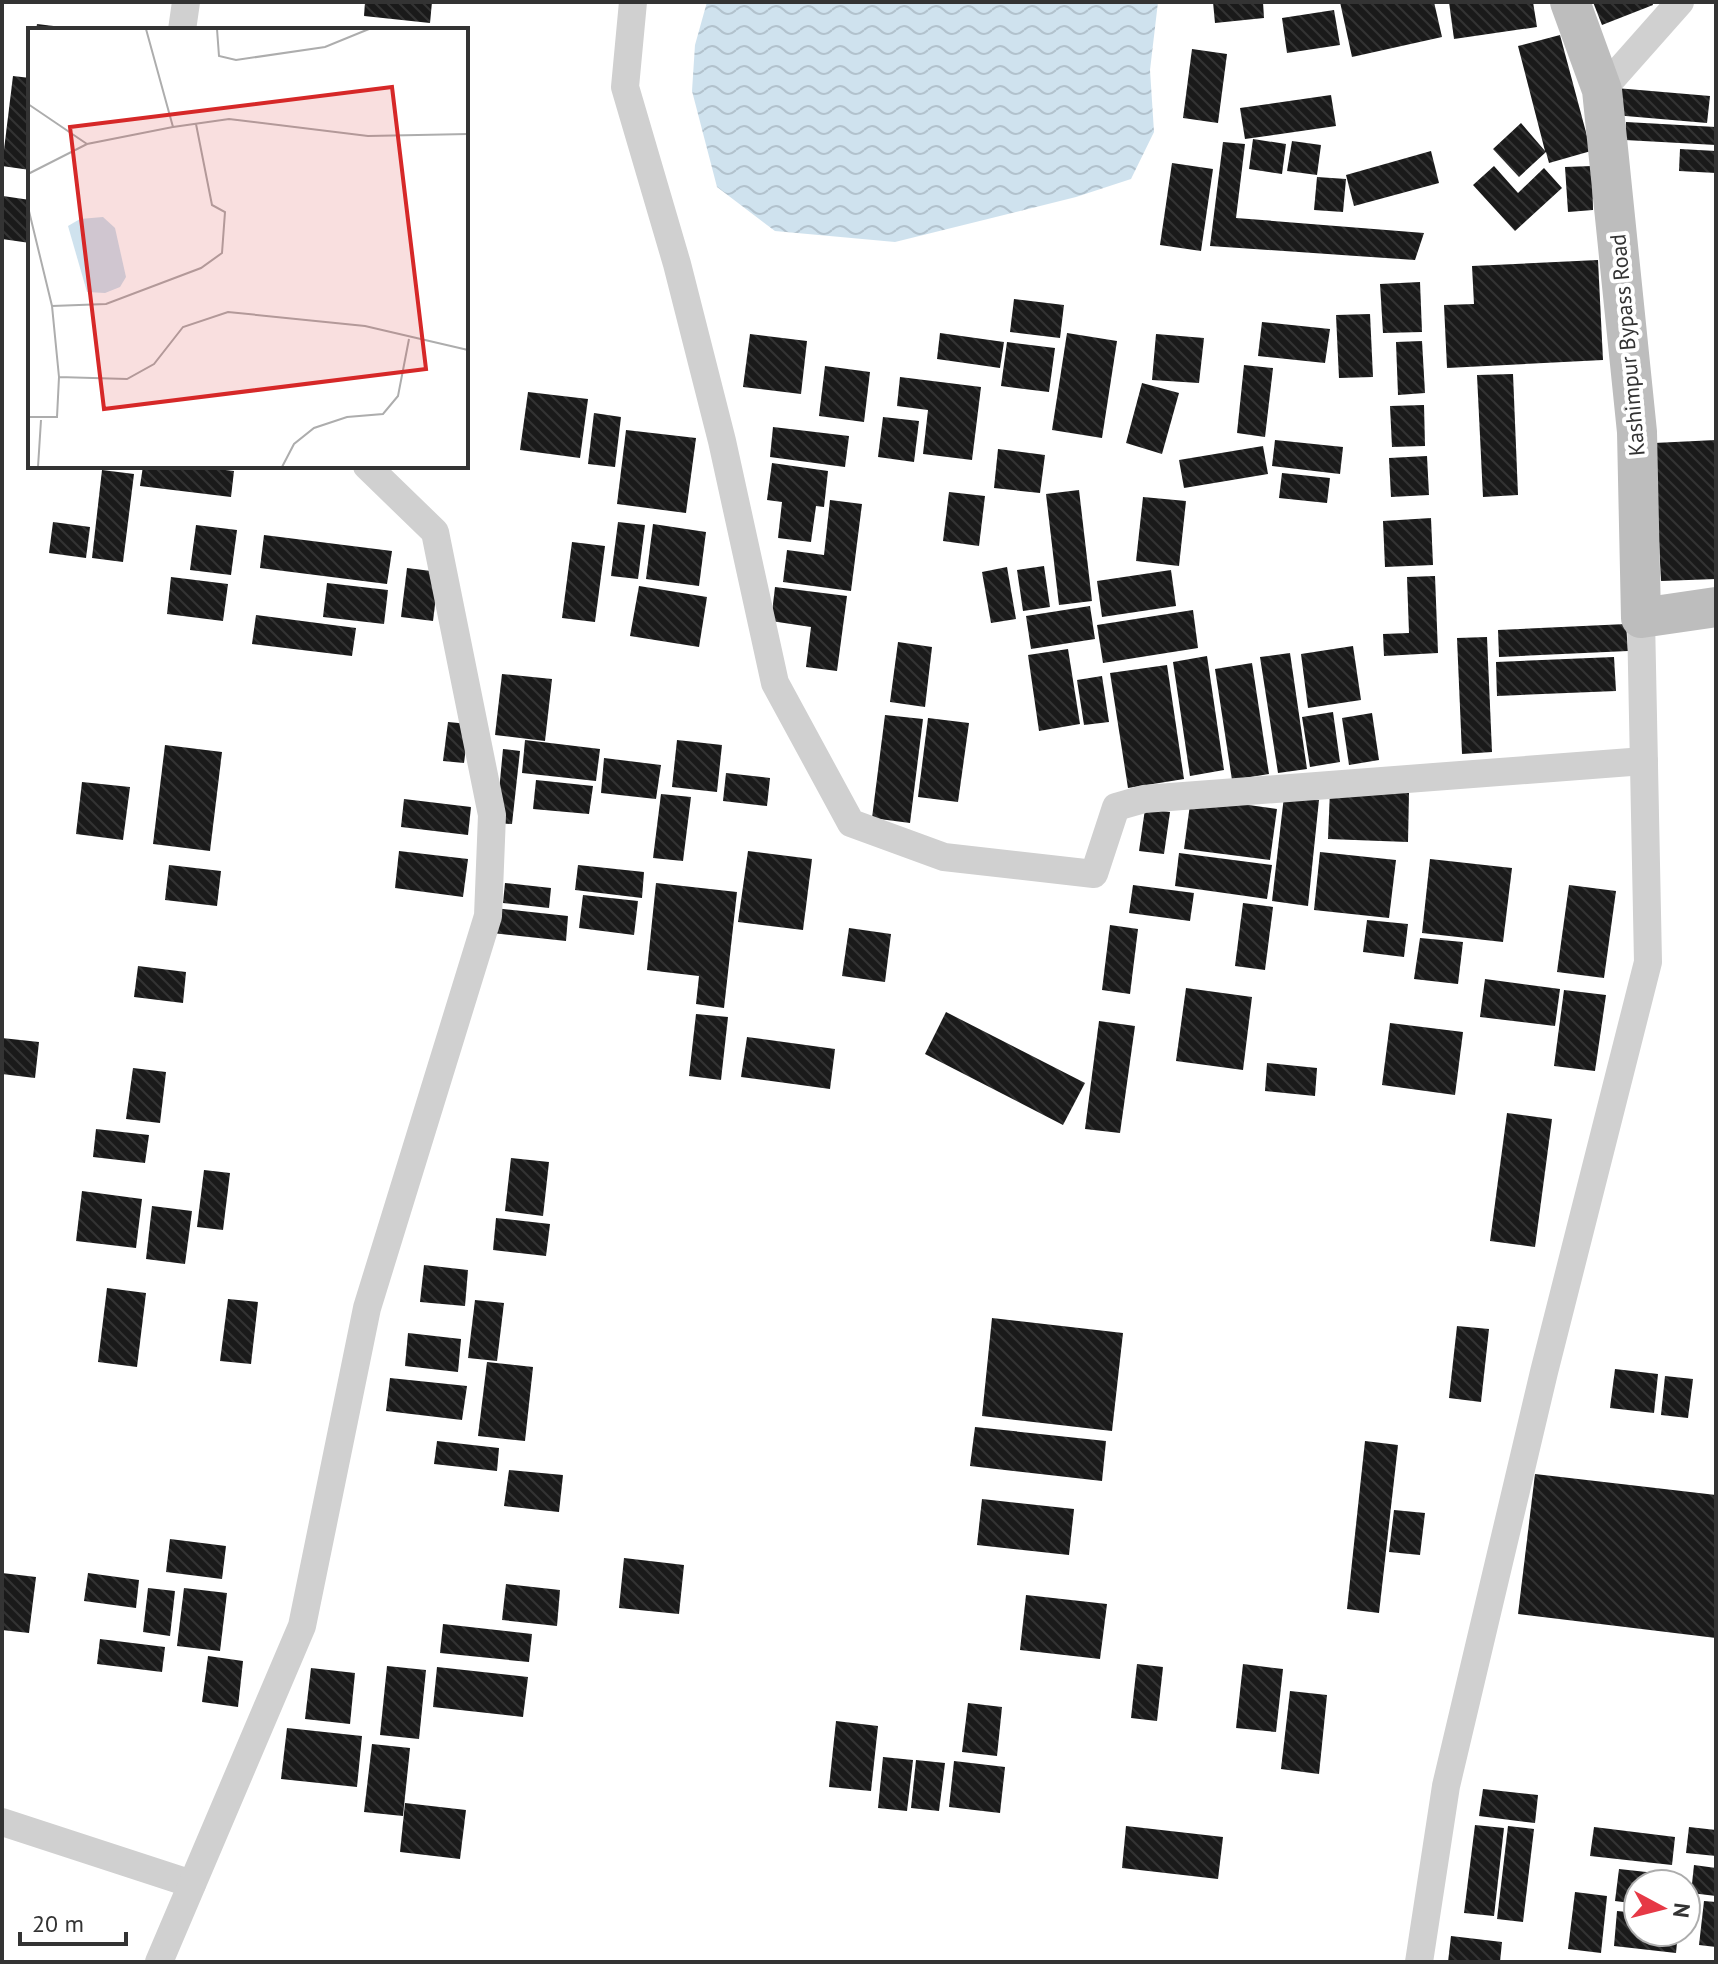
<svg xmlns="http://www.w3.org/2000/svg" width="1718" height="1964" font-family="'PT Sans',sans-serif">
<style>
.water{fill:url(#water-waves)}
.building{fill:url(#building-back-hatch)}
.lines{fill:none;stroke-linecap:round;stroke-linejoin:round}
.street{stroke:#d0d0d0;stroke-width:28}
.secondary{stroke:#bdbdbd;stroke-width:40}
.labels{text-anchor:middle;stroke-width:8;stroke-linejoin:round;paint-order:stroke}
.street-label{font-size:22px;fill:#333;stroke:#fff}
.inset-road{fill:none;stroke:#adadad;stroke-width:2}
.view{fill:#d62828;fill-opacity:0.15;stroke:#d62828;stroke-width:4}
.inset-edge{fill:none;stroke:#333;stroke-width:4}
</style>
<defs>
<pattern id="water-waves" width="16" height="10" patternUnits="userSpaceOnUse" patternTransform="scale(2)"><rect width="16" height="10" fill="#cfe2ee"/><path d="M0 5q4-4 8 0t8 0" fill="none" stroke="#b2c2cd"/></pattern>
<pattern id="building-back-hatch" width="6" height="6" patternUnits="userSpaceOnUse" patternTransform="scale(2)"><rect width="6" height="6" fill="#1a1a1a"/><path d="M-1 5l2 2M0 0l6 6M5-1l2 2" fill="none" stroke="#333"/></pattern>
</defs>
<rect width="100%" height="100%" fill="#fff"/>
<path class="water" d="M707,2h451l-8,68 4,62 -23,47 -55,18 -181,45 -120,-11 -58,-44 -25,-96 3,-46z"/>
<g class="building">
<path d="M365,2h67l-2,21 -66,-7z"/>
<path d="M1213,2h50l1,16 -49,5z"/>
<path d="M1340,2h94l8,35 -90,20z"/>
<path d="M1449,2h84l4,25 -83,12z"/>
<path d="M1593,2h59l1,3 -51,20z"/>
<path d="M1334,10l6,35 -53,8 -5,-35z"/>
<path d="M37,24l33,4v2h-34z"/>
<path d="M1560,35l31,116 -42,12 -3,-11 -27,25 -26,-28 28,-26 24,28 -27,-105z"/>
<path d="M1192,49l35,5 -9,69 -35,-5z"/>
<path d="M13,76l17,2v92l-28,-4z"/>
<path d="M1616,88l94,8 -3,27 -93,-8z"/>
<path d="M1331,95l5,31 -91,13 -5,-31z"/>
<path d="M1626,122l90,5v18l-91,-5z"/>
<path d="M1253,139l33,5 -4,30 -33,-5z"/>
<path d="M1292,141l29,4 -4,30 -30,-4z"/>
<path d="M1223,142l22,2 -9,74 188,15 -9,27 -205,-14z"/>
<path d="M1680,149l36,2v22l-37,-2z"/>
<path d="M1431,151l8,32 -85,23 -8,-31z"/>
<path d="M1172,163l41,6 -12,82 -41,-6z"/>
<path d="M1494,166l24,27 26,-25 18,20 -47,43 -42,-46z"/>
<path d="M1592,166l1,44 -25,2 -3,-45z"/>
<path d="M1317,177l29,2 -3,33 -29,-2z"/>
<path d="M3,196l27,4v43l-28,-4z"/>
<path d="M1598,260l5,100 -156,8 -3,-63 30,-1 -2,-38z"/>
<path d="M1420,282l2,50 -39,1 -3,-49z"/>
<path d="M1014,299l50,6 -4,33 -50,-6z"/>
<path d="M1370,314l3,63 -34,1 -3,-63z"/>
<path d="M1262,322l68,7 -5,34 -67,-7z"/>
<path d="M940,333l64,9 -4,26 -63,-9z"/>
<path d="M1067,333l50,8 -15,97 -50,-8z"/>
<path d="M750,334l57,7 -6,53 -58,-7z"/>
<path d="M1156,334l48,4 -5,45 -47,-3z"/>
<path d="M1422,341l3,52 -27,2 -2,-53z"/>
<path d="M1007,342l48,6 -6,44 -48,-6z"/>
<path d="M1244,365l29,3 -8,69 -28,-4z"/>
<path d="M825,366l45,6 -6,50 -45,-6z"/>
<path d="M1513,374l5,121 -35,2 -6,-122z"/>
<path d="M900,377l81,10 -9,73 -49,-6 5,-44 -31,-4z"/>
<path d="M1142,383l37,10 -17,61 -36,-11z"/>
<path d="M528,392l60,7 -8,59 -60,-8z"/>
<path d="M1424,405l1,41 -33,1 -2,-41z"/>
<path d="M594,413l27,4 -6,50 -27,-3z"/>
<path d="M883,417l36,4 -5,41 -36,-5z"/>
<path d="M773,427l76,9 -4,31 -75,-10z"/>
<path d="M626,430l70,8 -10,75 -69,-9z"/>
<path d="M1275,440l68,7 -3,27 -68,-8z"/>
<path d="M1716,440v139l-55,2 -7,-138z"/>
<path d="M1263,446l5,28 -84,14 -5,-28z"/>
<path d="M998,449l47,6 -5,38 -46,-5z"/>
<path d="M1427,456l2,39 -38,2 -2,-39z"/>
<path d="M772,463l56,8 -4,36 -8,-1 -5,36 -33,-4 4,-36 -15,-2z"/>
<path d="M143,466h48l43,5 -3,26 -91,-11z"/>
<path d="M102,470l32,4 -11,88 -31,-4z"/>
<path d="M1282,473l48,5 -3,25 -48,-5z"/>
<path d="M1079,490l13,111 -33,4 -13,-111z"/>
<path d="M949,492l36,4 -6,50 -36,-5z"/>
<path d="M1143,497l43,4 -7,65 -43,-5z"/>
<path d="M830,500l32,4 -11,87 -68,-9 4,-32 37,5z"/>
<path d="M1431,518l2,47 -48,2 -2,-46z"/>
<path d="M53,522l37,5 -4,31 -37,-5z"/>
<path d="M618,522l27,3 -7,54 -27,-3z"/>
<path d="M653,524l53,8 -7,54 -53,-7z"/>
<path d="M196,525l41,5 -6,45 -41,-5z"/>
<path d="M264,535l128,16 -5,33 -127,-16z"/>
<path d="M572,542l33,4 -10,76 -33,-4z"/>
<path d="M1044,566l6,41 -27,4 -6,-41z"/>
<path d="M1007,567l9,52 -25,4 -9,-51z"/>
<path d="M407,568l32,4 -6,49 -32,-4z"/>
<path d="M1171,570l5,36 -74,11 -5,-36z"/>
<path d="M1435,576l3,77 -54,3 -1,-22 26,-1 -2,-56z"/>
<path d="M171,577l57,7 -5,37 -56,-7z"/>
<path d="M327,583l61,7 -4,34 -61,-7z"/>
<path d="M639,586l68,11 -8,50 -69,-11z"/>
<path d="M775,587l72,9 -10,75 -31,-4 5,-40 -40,-6z"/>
<path d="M1090,606l5,33 -64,10 -5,-33z"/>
<path d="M1193,610l5,38 -95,15 -6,-38z"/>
<path d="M256,615l100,13 -4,28 -100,-12z"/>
<path d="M1626,624l2,27 -129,6 -1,-27z"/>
<path d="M1487,637l5,115 -30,2 -5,-116z"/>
<path d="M898,642l34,5 -7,60 -35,-5z"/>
<path d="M1353,646l8,54 -53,8 -7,-54z"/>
<path d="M1068,649l12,75 -41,7 -11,-76z"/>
<path d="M1290,653l17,116 -29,4 -18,-116z"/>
<path d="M1207,656l17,114 -34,6 -17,-114z"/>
<path d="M1614,657l2,34 -119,5 -1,-34z"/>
<path d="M1252,663l17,111 -37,6 -17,-111z"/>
<path d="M1167,665l17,114 -56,9 -18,-115z"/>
<path d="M502,674l50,5 -7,62 -50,-6z"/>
<path d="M1102,676l7,46 -25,3 -7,-45z"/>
<path d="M1333,712l7,50 -30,5 -8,-50z"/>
<path d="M1372,713l7,47 -30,5 -7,-47z"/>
<path d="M885,715l38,4 -13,104 -38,-5z"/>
<path d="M928,718l41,5 -11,79 -40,-5z"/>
<path d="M448,722l21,2 -5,39 -21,-2z"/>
<path d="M525,740l75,9 -4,32 -74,-8z"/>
<path d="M677,740l45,5 -5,47 -45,-5z"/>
<path d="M165,745l57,7 -12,99 -57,-7z"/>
<path d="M503,749l17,2 -8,73 -16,-1z"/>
<path d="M604,758l57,7 -5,34 -55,-6z"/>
<path d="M726,773l44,5 -3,28 -44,-5z"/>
<path d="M536,780l57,6 -4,28 -56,-5z"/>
<path d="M82,782l48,5 -7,53 -47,-6z"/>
<path d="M1330,790l79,3 -1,49 -80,-3z"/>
<path d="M661,794l30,3 -8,64 -30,-3z"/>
<path d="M1284,796l35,4 -11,106 -36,-5z"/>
<path d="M1191,797l86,12 -7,51 -86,-11z"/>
<path d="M404,799l67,8 -3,28 -67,-8z"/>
<path d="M1145,809l25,3 -6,42 -25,-3z"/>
<path d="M399,851l69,8 -5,38 -68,-9z"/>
<path d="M748,851l64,8 -9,71 -65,-8z"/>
<path d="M1320,852l76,8 -7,58 -75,-8z"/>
<path d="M1179,853l93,12 -5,34 -92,-13z"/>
<path d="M1430,859l82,9 -9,74 -81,-9z"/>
<path d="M169,865l52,6 -4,35 -52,-6z"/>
<path d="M578,865l66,7 -2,26 -67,-8z"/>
<path d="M505,883l46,5 -2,20 -46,-5z"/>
<path d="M656,883l81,9 -13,116 -28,-4 3,-28 -52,-6z"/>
<path d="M1133,885l61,8 -4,28 -61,-8z"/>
<path d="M1569,885l47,6 -12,87 -47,-6z"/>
<path d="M583,895l55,6 -4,34 -55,-7z"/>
<path d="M1243,903l30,4 -8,63 -30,-4z"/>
<path d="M494,908l74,8 -2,25 -74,-8z"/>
<path d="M1367,920l41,4 -4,33 -41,-5z"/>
<path d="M1110,925l28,4 -8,65 -28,-4z"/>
<path d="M849,928l42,6 -6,48 -43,-6z"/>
<path d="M1420,938l43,4 -5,42 -44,-5z"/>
<path d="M138,966l48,6 -3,31 -49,-6z"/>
<path d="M1485,979l75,10 -5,37 -75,-9z"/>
<path d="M1186,988l66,9 -9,73 -67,-9z"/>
<path d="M1564,990l42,5 -11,76 -41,-5z"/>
<path d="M946,1012l139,71 -22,42 -138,-71z"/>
<path d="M696,1014l32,3 -7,63 -32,-4z"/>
<path d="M1099,1021l36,5 -15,107 -35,-4z"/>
<path d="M1390,1023l73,9 -8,63 -73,-10z"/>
<path d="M747,1037l88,12 -5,40 -89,-12z"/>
<path d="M2,1038l37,4 -4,36 -33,-4z"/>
<path d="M1267,1063l50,5 -2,28 -50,-5z"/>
<path d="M133,1068l33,4 -6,51 -34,-4z"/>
<path d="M1507,1113l45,6 -17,128 -45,-6z"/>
<path d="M96,1129l53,6 -4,28 -52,-6z"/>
<path d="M511,1158l38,4 -6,54 -38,-5z"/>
<path d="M204,1170l26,3 -7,57 -26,-3z"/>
<path d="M82,1191l60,8 -6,49 -60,-7z"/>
<path d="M152,1206l40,5 -7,53 -39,-5z"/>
<path d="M496,1218l54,6 -4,32 -53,-6z"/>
<path d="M424,1265l44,5 -3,36 -45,-4z"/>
<path d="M107,1288l39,5 -9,74 -39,-5z"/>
<path d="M228,1299l30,3 -7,62 -31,-3z"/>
<path d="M475,1300l29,3 -7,58 -29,-3z"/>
<path d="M992,1318l131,15 -11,98 -130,-15z"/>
<path d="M1457,1326l32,3 -8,73 -32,-4z"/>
<path d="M408,1333l53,6 -3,33 -53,-6z"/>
<path d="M487,1362l46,5 -8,74 -47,-5z"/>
<path d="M1615,1369l43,5 -4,39 -44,-5z"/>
<path d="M1665,1376l28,3 -5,39 -27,-3z"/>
<path d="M390,1378l77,8 -5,34 -76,-9z"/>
<path d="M975,1427l131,14 -4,40 -132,-15z"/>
<path d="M437,1441l62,7 -2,23 -63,-7z"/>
<path d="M1365,1441l33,4 -19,168 -32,-4z"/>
<path d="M509,1470l54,5 -4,37 -55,-6z"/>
<path d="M1535,1474l181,21v143l-198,-24z"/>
<path d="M982,1499l92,10 -5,46 -92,-10z"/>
<path d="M1394,1510l31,3 -5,42 -31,-3z"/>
<path d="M170,1539l56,7 -4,33 -56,-7z"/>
<path d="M624,1558l60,7 -5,49 -60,-6z"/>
<path d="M2,1573l34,4 -7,56 -27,-3z"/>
<path d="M88,1573l51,7 -3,28 -52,-7z"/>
<path d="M506,1584l54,6 -3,36 -55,-6z"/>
<path d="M148,1588l27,3 -5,45 -27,-4z"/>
<path d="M184,1588l43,5 -7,58 -43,-5z"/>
<path d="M1026,1595l81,9 -7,55 -80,-9z"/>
<path d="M443,1624l89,10 -3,28 -89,-9z"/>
<path d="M100,1639l65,8 -3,25 -65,-8z"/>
<path d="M208,1656l35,5 -5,46 -36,-5z"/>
<path d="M1137,1664l26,3 -6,54 -26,-3z"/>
<path d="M1243,1664l40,5 -7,63 -40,-4z"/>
<path d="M387,1666l39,4 -7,69 -39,-4z"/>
<path d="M437,1667l91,10 -5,40 -90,-10z"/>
<path d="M311,1668l44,5 -5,51 -45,-5z"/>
<path d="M1290,1691l37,4 -8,79 -38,-5z"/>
<path d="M968,1703l34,4 -5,49 -35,-4z"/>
<path d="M836,1721l42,5 -7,65 -42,-4z"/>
<path d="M287,1728l75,8 -5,51 -76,-8z"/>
<path d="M372,1744l38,4 -7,68 -39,-4z"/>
<path d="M883,1757l30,3 -6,51 -29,-3z"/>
<path d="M916,1760l29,3 -6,48 -28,-3z"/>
<path d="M954,1761l51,6 -5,46 -51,-6z"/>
<path d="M1483,1789l55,6 -3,28 -56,-7z"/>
<path d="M405,1803l61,7 -6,49 -60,-7z"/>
<path d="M1475,1825l29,3 -10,88 -30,-3z"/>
<path d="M1126,1826l97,11 -5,42 -96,-11z"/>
<path d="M1508,1826l26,3 -11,93 -26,-3z"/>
<path d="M1594,1827l81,10 -3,28 -82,-9z"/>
<path d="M1689,1827l27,3v26l-30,-3z"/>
<path d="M1694,1865l22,3v28l-25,-3z"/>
<path d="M1619,1869l64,7v8h-45v20l-23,-3z"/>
<path d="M1575,1892l32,4 -6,57 -33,-4z"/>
<path d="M1704,1901l12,1v45l-17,-2z"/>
<path d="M1617,1911l21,2v19h40l-2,21 -62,-7z"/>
<path d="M1451,1936l51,6 -2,20h-52z"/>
</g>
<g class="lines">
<g class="street">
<path d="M633,2l-8,85 52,177 45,177 53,242 76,140 93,34 150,17 22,-67 28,-8 500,-38"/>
<path d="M182,30l4,-28"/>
<path d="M1602,90l78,-88"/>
<path d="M2,1822l190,62"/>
<path d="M159,1962l143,-336 65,-318 121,-392 4,-101 -57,-283 -68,-66"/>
<path d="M1419,1962l27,-176 98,-414 104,-410 -7,-344"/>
</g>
<path class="secondary" d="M1570,2l32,88 35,342 4,186 75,-11"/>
</g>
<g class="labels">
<g class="street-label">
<text transform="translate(1627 345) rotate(-95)" y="8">Kashimpur Bypass Road</text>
</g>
</g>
<g transform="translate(28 28)">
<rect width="440" height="440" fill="#fff"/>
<path d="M75,189l12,11 11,49 -6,10 -15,6 -18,-1 -19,-66 12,-7z" fill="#cfe2ee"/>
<path class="inset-road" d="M189,1l2,27 17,4 89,-13 44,-18M0,76l59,40M145,99l56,-8 139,17 100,-2M0,146l59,-30 86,-17 -27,-98M0,179l24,99 7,71M24,278l54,-2 95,-36 21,-15 3,-41 -13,-7 -16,-81M0,389h29l2,-40 68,2 27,-15 29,-37 45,-15 137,14 103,24M10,439l3,-47M254,439l12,-23 20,-16 33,-11 36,-3 15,-18 11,-57"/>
<path class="view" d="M364,59l34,282 -322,40 -34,-282z"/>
<rect width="440" height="440" class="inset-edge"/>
</g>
<rect width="1718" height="1964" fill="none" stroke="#333333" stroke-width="8"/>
<g transform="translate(1662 1908) rotate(97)"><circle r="38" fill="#ffffff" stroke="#adadad" stroke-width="2"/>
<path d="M0-6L14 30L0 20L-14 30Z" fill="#e63946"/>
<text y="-12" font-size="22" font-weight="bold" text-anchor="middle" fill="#333333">N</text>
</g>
<path d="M20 1932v12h106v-12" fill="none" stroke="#333333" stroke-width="4"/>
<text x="32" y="1932" font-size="24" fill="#333333" stroke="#ffffff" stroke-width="6" paint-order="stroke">20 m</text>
</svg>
